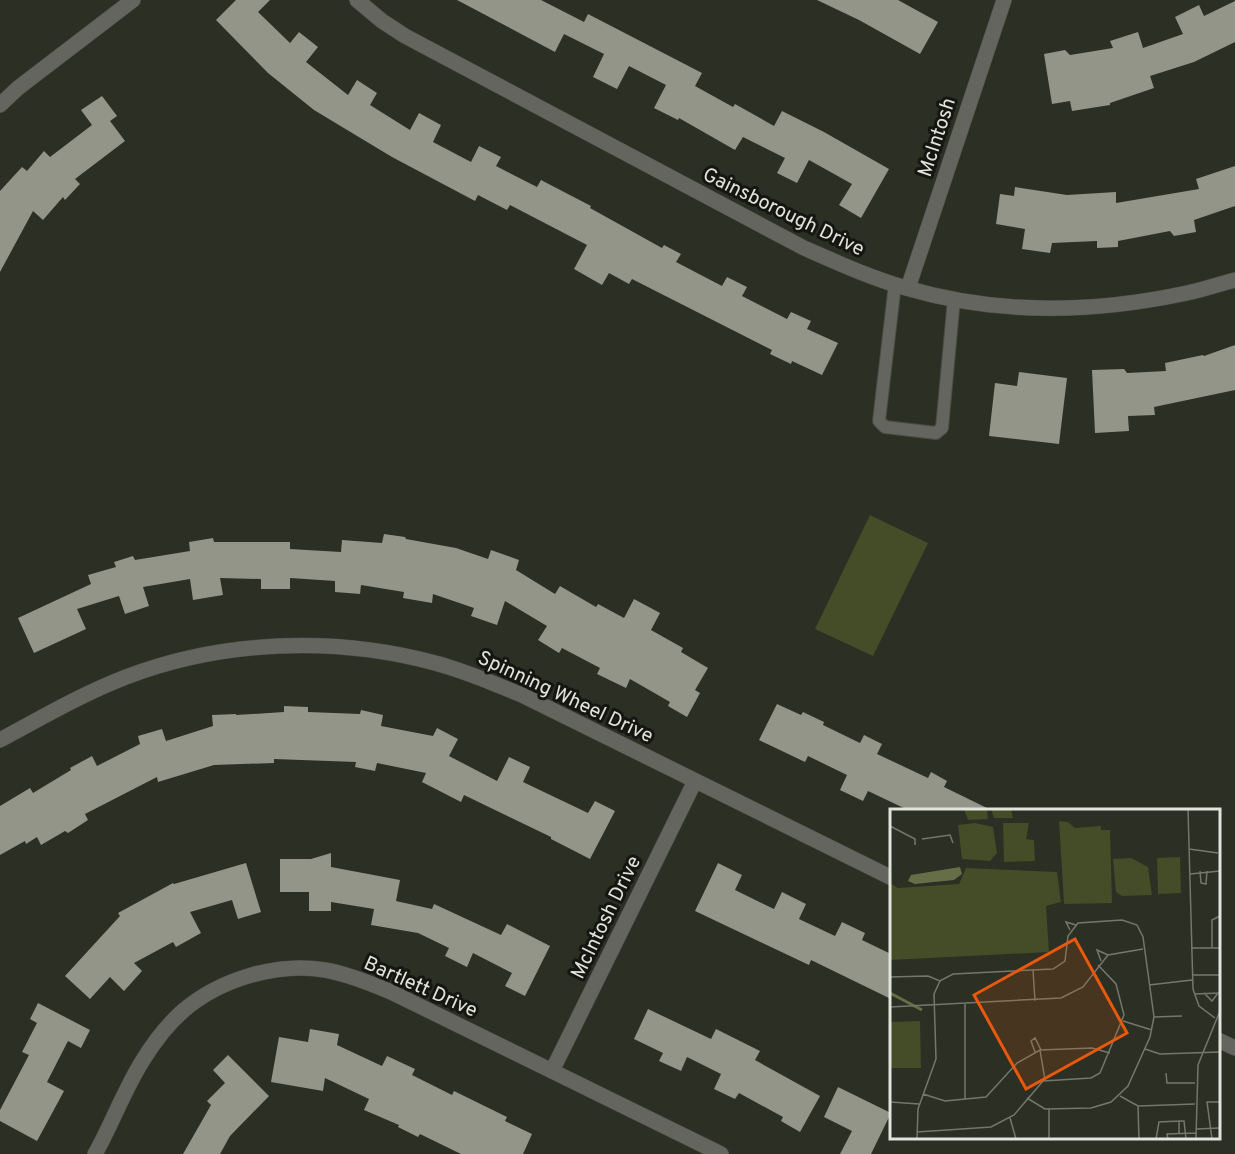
<svg xmlns="http://www.w3.org/2000/svg" width="1235" height="1154" font-family="Overpass,sans-serif">
<style>
.green{fill:#444c28}
.building{fill:#929587}
.lines{fill:none;stroke-linecap:round;stroke-linejoin:round}
.service-casing{stroke:#494c41;stroke-width:14}
.minor-casing{stroke:#494c41;stroke-width:16}
.service{stroke:#64655f;stroke-width:12}
.minor{stroke:#64655f;stroke-width:15}
.labels{text-anchor:middle;stroke-width:6;stroke-linejoin:round;paint-order:stroke}
.street-label{font-size:20px;fill:#e2e4dc;stroke:#151611}
.inset-river{fill:none;stroke:#656e47;stroke-width:3}
.inset-road{fill:none;stroke:#75776d;stroke-width:1.5}
.view{fill:#e8590c;fill-opacity:0.15;stroke:#e8590c;stroke-width:3}
.inset-edge{fill:none;stroke:#e2e4dc;stroke-width:3}
</style>
<rect width="100%" height="100%" fill="#2c2f23"/>
<path class="green" d="M870,515l58,28 -55,113 -58,-27z"/>
<g class="building">
<path d="M236,0h34l-12,12 32,31 9,-11 19,15 -12,15 42,33 9,-15 20,13 -7,12 40,25 9,-17 22,12 -8,17 38,20 8,-16 22,11 -5,9 41,21 4,-7 50,26 -1,2 72,40 2,-3 17,9 -5,8 46,24 5,-9 20,10 -5,9 45,23 4,-7 20,9 -4,8 31,14 -16,32 -30,-14 -1,3 -21,-10 2,-4 -140,-71 -3,5 -20,-11 -7,12 -28,-16 13,-24 -77,-40 -3,5 -29,-15 -3,6 -83,-44 -78,-47 -46,-37 -52,-53z"/>
<path d="M457,0h84l43,22 4,-8 114,59 -7,13 38,21 2,-3 39,22 8,-15 42,21 65,37 -28,49 -22,-13 13,-21 -43,-24 -12,23 -20,-10 8,-15 -42,-21 -8,13 -56,-32 -1,2 -24,-12 12,-23 -37,-19 -12,23 -24,-12 11,-23 -40,-20 -9,18z"/>
<path d="M817,0h81l40,22 -18,32 -61,-34z"/>
<path d="M1235,1v41l-41,20 -44,14 4,12 -44,15v2l-38,6 -2,-10 -18,3 -8,-50 21,-4 5,5 43,-7 -3,-7 28,-9 5,16 40,-14 -8,-17 24,-12 5,11z"/>
<path d="M102,96l15,20 -7,5 15,20 -50,38 5,5 -15,16 -2,-3 -20,23 -10,-9 -33,61v-81l22,-24 5,4 17,-20 6,6 42,-32 -11,-15z"/>
<path d="M1235,166v40l-41,14 2,12 -22,4 -4,-5 -52,10v6l-21,1v-7l-45,2 -2,10 -28,-4 3,-20 -29,-5 4,-30 14,2 1,-9 52,8 49,-3v11l83,-14 -3,-10z"/>
<path d="M1235,345v45l-81,17 1,8 -27,1 1,15 -34,2 -3,-63 32,-1 3,4 39,-2 -1,-8 38,-8 1,1z"/>
<path d="M1019,372l48,6 -8,66 -70,-8 6,-53 22,3z"/>
<path d="M384,534l21,3 1,2 50,9 32,11 3,-9 28,10 -3,10 39,24 5,-8 36,21 2,-3 26,14 10,-19 26,14 -9,17 32,18 -2,4 27,16 -13,22 5,3 -13,24 -19,-11 2,-4 -40,-23 -4,9 -29,-14 3,-6 -38,-20 -3,5 -21,-13 9,-14 -42,-25 -8,24 -26,-9 3,-8 -41,-14 -1,9 -29,-5 1,-6 -43,-7 -1,9 -25,-2v-11l-45,-3v11h-29v-10l-41,-1 3,17 -30,5 -3,-21 -47,8 6,19 -24,8 -6,-18 -42,13 9,20 -52,24 -16,-35 73,-34 -3,-9 28,-8 -2,-5 19,-6 2,4 55,-9 -1,-9 24,-4 1,4h76v7l51,3 1,-12 40,3z"/>
<path d="M777,704l24,11 2,-3 21,10 -1,3 37,18 4,-8 18,9 -5,10 51,24 3,-6 16,9 -3,6 47,23h-83l-40,-19 -5,10 -23,-11 7,-15 -39,-19 -3,6 -46,-22z"/>
<path d="M284,706l24,1v5l52,2 1,-4 22,5 -2,11 52,10 4,-8 21,11 -9,17 48,25 12,-24 21,10 -7,15 65,31 7,-12 20,10 -25,48 -39,-20v-2l-87,-42 -3,7 -39,-20 4,-9 -49,-10 -2,8 -20,-4 1,-5 -82,-3v4l-60,2 -56,17 -1,-5 -72,37 3,6 -20,13 -3,-2 -24,14 -4,-8 -11,7 -1,-3 -25,14v-49l30,-18 3,5 38,-23 -1,-2 22,-12 5,10 43,-22 -2,-8 24,-7 4,12 47,-15 -1,-11 24,-1v1l48,-3z"/>
<path d="M331,853v14l69,13 -4,21 36,8 2,-5 67,31 6,-11 43,22 -25,50 -20,-10 7,-13 -39,-20 -6,14 -22,-11 4,-8 -31,-15 -47,-8 3,-16 -43,-7v9h-22v-19h-29v-33h31z"/>
<path d="M246,863l15,49 -23,7 -6,-19 -42,12 11,21 -25,14 -3,-5 -39,21 8,8 -18,20 -14,-14 -20,22 -25,-23 55,-60 -2,-3 55,-30 1,1z"/>
<path d="M718,863l24,12 -7,15 39,19 8,-17 24,12 -7,15 36,17 7,-14 23,11 -3,7 29,14v45l-80,-39 -2,5 -114,-54z"/>
<path d="M38,1003l52,27 -9,18 -13,-7 -21,41 17,9 -27,50 -37,-20v-11l29,-55 -7,-3 15,-29 -7,-4z"/>
<path d="M648,1009l63,30 5,-10 44,22 -5,9 65,36 -20,36 -19,-11 2,-4 -44,-24 -4,6 -21,-10 7,-15 -34,-17 -6,14 -22,-10 4,-8 -29,-14z"/>
<path d="M310,1029l29,5 -2,11 45,21 5,-10 28,13 -3,6 40,20 2,-4 53,26 -2,4 27,13 -9,20h-62l-41,-20 -2,3 -20,-10 1,-2 -35,-15 5,-11 -44,-21 -2,13 -52,-9 8,-45 29,5z"/>
<path d="M228,1055l41,41 -39,40 -10,18h-37l28,-49 -4,-4 18,-18 -12,-13z"/>
<path d="M838,1087l53,26 -20,41h-31l12,-23 -28,-14z"/>
</g>
<g class="lines">
<defs>
<path id="service" d="M895,284l-16,137 6,6 51,6 6,-5 12,-129"/>
<g id="minor">
<path d="M357,0l25,21 23,15 399,212c34,15 67,30 102,40 92,27 188,25 281,5 16,-3 32,-9 48,-13"/>
<path d="M0,105l18,-17 115,-88"/>
<path d="M908,288l96,-288"/>
<path d="M0,740c41,-22 82,-46 126,-63 97,-37 209,-41 309,-14 31,8 60,21 89,33l368,182"/>
<path d="M1218,1040l17,8"/>
<path d="M552,1071l143,-290"/>
<path d="M95,1154c17,-30 29,-64 48,-94 11,-18 25,-36 41,-50 37,-31 93,-48 141,-40 23,4 45,13 66,22l330,162"/>
</g>
</defs>
<use href="#service" class="service-casing"/>
<use href="#minor" class="minor-casing"/>
<use href="#service" class="service"/>
<use href="#minor" class="minor"/>
</g>
<g class="labels">
<g class="street-label">
<text transform="translate(936 137) rotate(-72)" y="7">McIntosh</text>
<text transform="translate(784 211) rotate(26)" y="7">Gainsborough Drive</text>
<text transform="translate(566 696) rotate(25)" y="7">Spinning Wheel Drive</text>
<text transform="translate(605 917) rotate(-64)" y="7">McIntosh Drive</text>
<text transform="translate(421 986) rotate(24)" y="7">Bartlett Drive</text>
</g>
</g>
<g transform="translate(890 809)">
<rect width="330" height="330" fill="#2c2f23"/>
<path d="M74,0h23l1,10 -20,1zM101,0h20l2,9h-19zM169,12l9,1 7,6 26,-2v4h9l2,73 -48,1zM85,14l18,4 4,26 -7,8 -28,-2 -4,-34zM113,14h26l-3,16 8,1 1,21 -31,1zM290,48l1,36 -23,1 -1,-36zM241,49l17,9 4,28 -30,1 -6,-4 -3,-33zM76,59l91,4 4,30 -15,4 3,46 -159,8v-77l8,5 61,-4zM30,212l1,47h-31v-46z" fill="#444c28"/>
<path d="M70,58l2,7 -8,6 -39,4 -7,-3 3,-6z" fill="#656e47"/>
<path class="inset-river" d="M0,184l32,17"/>
<path class="inset-road" d="M298,0l5,180 6,17 16,12M0,17l25,13v6M32,30l28,-4 3,8M299,40l29,4M310,62l1,12 5,1 1,-13M300,65l30,-3M180,121l-4,-8 10,3M301,139h29M322,139v-28l8,-4M211,152l-4,-11 11,5M143,161l2,31M302,166h27M0,168l38,-1 12,5 13,-7 100,-5 12,-8 3,-25 10,-13 44,-3 15,5 6,12 11,80 -4,20 -22,49 -17,16 -20,6 -46,1 -18,-11M259,176l43,-5M314,184l8,8 6,-8M304,185l26,-1M75,195v96M0,198l171,-9 22,-11 25,-32 35,-6M264,208l28,-1M233,212l29,9M255,240l15,5 60,-2M150,241l5,30M145,243l-4,-11 4,-3 6,12M276,264l1,10h28M33,285l22,7 41,-4 31,-34 23,-13 52,-2 18,5M230,287l18,10 57,-2M0,293l29,2M248,297l1,33M159,300v30M120,309l6,21M306,320l24,-1M27,323l74,-5 23,-12 29,-34 48,-3 9,-5 24,-58 -8,-31 -18,-19M289,324v-12h5l2,18M27,330l1,-30 18,-50 -2,-65 6,-13M266,330l3,-17 20,-1M278,330l-1,-5 29,-1M306,330l2,-74 22,-54M322,330l-5,-37h13"/>
<path class="view" d="M185,130l52,94 -101,56 -52,-94z"/>
<rect width="330" height="330" class="inset-edge"/>
</g>
</svg>
